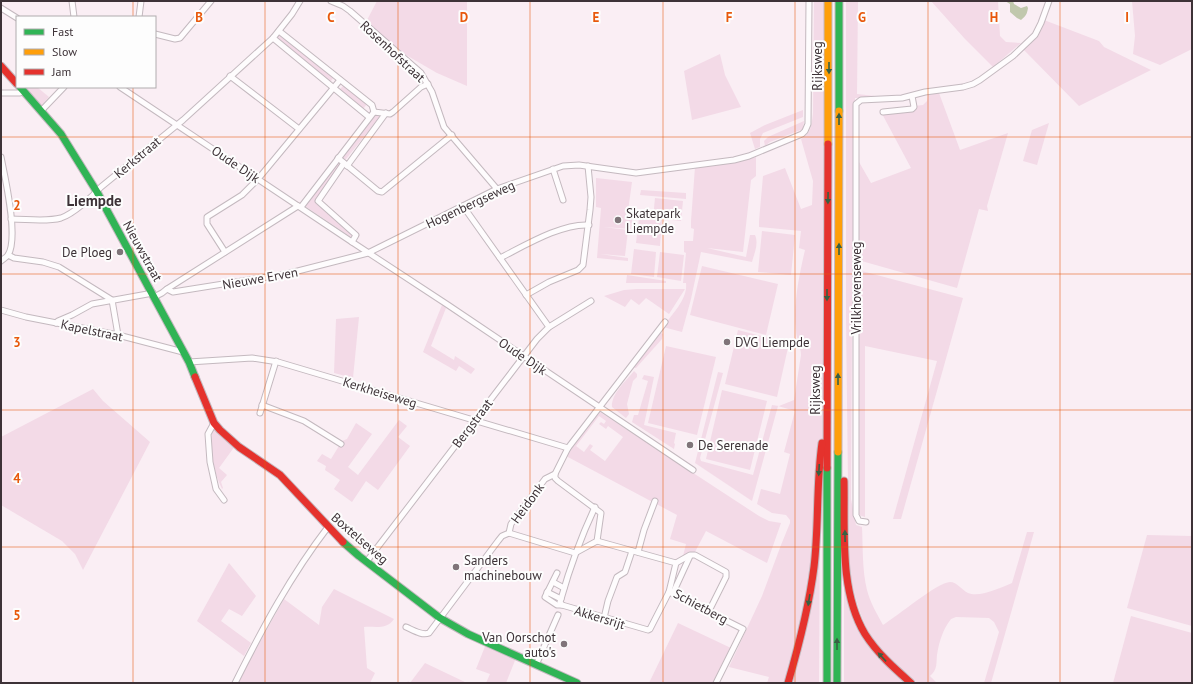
<svg xmlns="http://www.w3.org/2000/svg" width="1193" height="684" font-family="'PT Sans',sans-serif">
<style>
.green{fill:#f3dae7;fill-rule:evenodd}
.water{fill:#c1c8ad}
.lines{fill:none;stroke-linecap:round;stroke-linejoin:round}
.street-casing{stroke:#c4b9bf;stroke-width:7}
.fast-casing{stroke:#c4b9bf;stroke-width:9}
.slow-casing{stroke:#c4b9bf;stroke-width:9}
.jam-casing{stroke:#c4b9bf;stroke-width:9}
.street{stroke:#fefcfd;stroke-width:5}
.fast{stroke:#30b455;stroke-width:7}
.slow{stroke:#ff9f0a;stroke-width:7}
.jam{stroke:#e5322d;stroke-width:7}
.oneway{fill:#386042}
.grid{fill:none;stroke:#e8590c;stroke-width:1;stroke-opacity:0.55}
.poi-dot{fill:#7f7479;stroke:#fdfdfd;stroke-width:1.5}
.labels{text-anchor:middle;stroke-width:4;stroke-linejoin:round;paint-order:stroke}
.street-label{font-size:13px;fill:#3d3237;stroke:#fdfdfd}
.poi-label{font-size:13px;fill:#3d3237;stroke:#fdfdfd;text-anchor:start}
.quarter-label{font-size:15px;font-weight:bold;fill:#3d3237;stroke:#fdfdfd}
.grid-label{font-size:13px;text-anchor:middle;font-weight:bold;fill:#e8590c;stroke:#fdfdfd;stroke-width:4;stroke-linejoin:round;paint-order:stroke}
</style>
<rect width="100%" height="100%" fill="#faeef4"/>
<g class="green">
<path d="M377,1h90v85l-30,-13 -31,-18 -40,-33z"/>
<path d="M814,1h10l-1,434 -7,99 -10,69 -21,80h-18l2,-6 -40,-10 33,-71 19,-51 9,-22v-3l-4,-5 -14,-2 -15,-9 4,-15 19,5 10,-40 -6,-2 11,-41 -17,-5 -26,95 -57,-38 23,-91 5,1 -23,85 1,3 52,14 19,-70 7,1 15,-6 7,-45c0,-9 -5,-16 -5,-25 -3,-26 3,-54 9,-80l-6,-2 2,-17 -42,-4v-6l4,-45 22,-8 16,41 11,-4 1,-24 -12,-42c10,-4 11,-17 12,-26z"/>
<path d="M846,1h12l-1,93 27,3 -29,1v8l-3,213 -1,180 5,26 6,2c1,21 0,43 5,63 3,12 10,24 16,35 13,-8 55,-43 67,-43 7,0 12,8 18,11 12,5 34,-6 44,-10l15,-51h7l-43,151h-7l15,-51 -5,-10 -5,-4 -33,-1 -5,2c-8,10 -12,23 -14,36 -1,8 1,14 -7,21l7,7h-20c-13,-11 -27,-23 -38,-36 -19,-24 -25,-53 -30,-81l-3,-247z"/>
<path d="M931,1h67l2,35 6,6 15,1 -28,24 -28,-28z"/>
<path d="M1132,1h60v48l-32,16 -27,-11 2,-18z"/>
<path d="M1044,20l55,21 5,6 47,23 -72,36 -56,-57 12,-10z"/>
<path d="M278,35h2l54,42 -4,5 -55,-44z"/>
<path d="M720,54l5,21 16,32 -49,13 -8,-49z"/>
<path d="M344,85l23,19 -4,5 -24,-19z"/>
<path d="M24,87h13l12,10 -8,9z"/>
<path d="M939,93l21,57 48,-17 -21,73 1,5 -9,-2 -22,79 -99,-28 1,-98 12,21 40,-15 -31,-58 43,-5 4,-4 1,-6z"/>
<path d="M803,110v7l-40,16 -3,6v8l-5,2 -5,-16 15,-8z"/>
<path d="M375,114l4,1v3l-33,41h-4l-1,-2z"/>
<path d="M804,121l-1,8 -33,13 -5,4 -1,-5 4,-4z"/>
<path d="M1049,123l-12,42 -14,-4 9,-31z"/>
<path d="M756,157v19l-5,4 -8,72 -36,-4 39,9 4,-22h5c4,9 -1,19 -3,27l-51,-10 -10,47 -9,33 -19,-5c9,-13 25,-28 23,-44h-3l3,-30 -2,-1v-11h9l1,-12 -3,-1v-7l4,-54z"/>
<path d="M338,163l2,2 -24,36 36,34 -1,2 -46,-31z"/>
<path d="M596,178l36,4 -4,29 5,1 -2,17 -28,-2 25,3 -3,26 -25,-2 28,4v3l-31,-3 4,-50 -5,-1z"/>
<path d="M641,190l45,3v6l-46,-4z"/>
<path d="M655,198l28,3 -2,20 -28,-3z"/>
<path d="M639,218l23,2 -2,26 -24,-3z"/>
<path d="M762,231l33,4 -4,40 -33,-3z"/>
<path d="M634,249l22,3 -2,25 -23,-3z"/>
<path d="M660,252l24,3 -3,26 -24,-4z"/>
<path d="M702,266l76,18 -12,51 -76,-20z"/>
<path d="M858,270l105,28 -62,221h-8l44,-158 -72,-15v171l-6,-2 -1,-5z"/>
<path d="M627,275l39,6v2h-40z"/>
<path d="M637,289h48l-16,25 -23,-16 -7,7 -8,-6 -6,8 -21,-11 20,-6z"/>
<path d="M442,305l4,3 -15,38 23,14 1,-4 20,13 -4,5 -12,-8 -3,5 -33,-19z"/>
<path d="M359,317l-6,61 -19,-5 2,-54z"/>
<path d="M738,330l51,13 -12,54 -52,-13z"/>
<path d="M659,332l4,2 -1,5 -26,29 -5,-1z"/>
<path d="M666,346l50,11 -19,78 -49,-12z"/>
<path d="M634,371l3,3v3l-4,4 -6,23 2,10 -3,4 -14,-11c-1,-13 14,-26 22,-36z"/>
<path d="M644,375l10,2 -10,48 32,8 -2,10 1,1 -1,5 -42,-27 2,-7h4l10,-34 -6,-2z"/>
<path d="M93,389l10,12 47,41 -67,128 -8,-16 -13,-13 -61,-36v-68z"/>
<path d="M722,390l45,11 -17,69 -44,-11z"/>
<path d="M600,412l159,104 10,5 12,2 -14,40 -61,-32 -11,21 -12,4 3,-12 -16,-5 7,-24 -111,-59zM599,416l7,5 -2,3 -3,-2 -2,2 7,5 2,-3 15,11 -18,24 -15,-11 3,-4 -3,-2 -6,8 -8,-6z"/>
<path d="M399,420l8,6 -9,11 12,9 -32,44 -12,-9 -14,21 -18,-13 6,-9 -15,-10 1,-4 -9,-5 5,-7 9,5 11,-18 5,-2 9,-16 16,11 -24,33 10,8z"/>
<path d="M213,428l22,18 -16,22 8,7 -6,7 2,6 -1,1c-9,-18 -13,-41 -9,-61z"/>
<path d="M820,516l-1,167h-29z"/>
<path d="M1147,535l45,1v90l-65,-18z"/>
<path d="M229,563l27,33 -14,20 -13,-7 -8,12 30,22 -7,13 -47,-35z"/>
<path d="M844,585l11,32 53,66h-64z"/>
<path d="M334,589l60,30c-7,11 -18,7 -30,8l3,41 8,5 -5,10h-133l47,-84 35,26 3,-18z"/>
<path d="M1131,616l61,17v50h-79z"/>
<path d="M678,623l53,25 -17,35h-65z"/>
<path d="M486,644l30,14 -10,25h-20l4,-9 -14,-5z"/>
<path d="M425,663l42,20h-60l1,-2 2,2z"/>
</g>
<path class="water" d="M1005,1h8l1,3 7,4 6,-2 1,2c-1,6 -2,8 -7,12l-4,-2 -7,-6v-8z"/>
<g class="lines">
<defs>
<g id="street">
<path d="M72,1l2,16"/>
<path d="M331,1l12,5 7,5 71,62 11,19 12,35 53,62"/>
<path d="M1,8l16,10"/>
<path d="M139,17l2,-16"/>
<path d="M279,31l93,74 2,7"/>
<path d="M155,34l20,5 5,-1 31,-37"/>
<path d="M273,38l96,79"/>
<path d="M230,76l69,53"/>
<path d="M120,87l232,155 96,63 245,165"/>
<path d="M1,93h19l3,-3"/>
<path d="M41,111l23,-24"/>
<path d="M883,112l29,-3 2,-2 -2,-11"/>
<path d="M1,157c4,20 18,81 7,98 -1,2 -5,4 -7,6"/>
<path d="M338,158l40,33 4,1 70,-57"/>
<path d="M344,163l-26,38 38,34 -4,7"/>
<path d="M347,166l39,-53"/>
<path d="M553,169l10,31"/>
<path d="M463,206l86,121"/>
<path d="M301,207l73,-95 16,2 3,-2 28,-25 7,-3"/>
<path d="M11,219c16,0 35,3 50,-1 12,-4 31,-21 40,-31l82,-67 90,-82 19,-24 8,-13"/>
<path d="M225,252l-18,-28v-7l35,-22 16,-16 82,-99"/>
<path d="M8,255l6,3 29,4 16,5 53,33 6,35"/>
<path d="M500,258c24,-12 62,-35 89,-33"/>
<path d="M167,289l131,-83"/>
<path d="M526,295l23,-13 29,-12 5,-5 7,-55 1,-13 -3,-31"/>
<path d="M154,297l8,-4 5,-4 6,3 113,-18 82,-21 129,-64 66,-23 16,-1 57,8 98,-13 15,-4 53,-22 3,-3 3,-7 1,-123"/>
<path d="M1,310l25,7 92,18 65,17"/>
<path d="M56,323l2,-2 14,-6 20,-11 61,-11"/>
<path d="M189,362l63,-4 26,4 290,86"/>
<path d="M262,405l42,16 37,23"/>
<path d="M260,413l16,-52"/>
<path d="M214,423l-6,11 2,28 6,27 8,11"/>
<path d="M595,507c-14,30 -25,60 -34,92l-1,3 2,3 86,25 2,-1 19,-37"/>
<path d="M866,522l-7,-1 -3,-6v-411l5,-4 41,-2 23,-6 38,-5 10,-3 7,-4 33,-24 22,-21 6,-12 8,-22"/>
<path d="M509,533l66,20 22,-12 4,-28 -43,-32 -3,-3v-4"/>
<path d="M597,541l79,22 -7,29 74,37 -27,54"/>
<path d="M638,552l6,-22 11,-29"/>
<path d="M367,561l170,-222 12,-12 42,-26"/>
<path d="M676,563l14,-8h5l31,17v5l-17,34"/>
<path d="M557,573l-12,24 12,8h5"/>
<path d="M553,582l11,6"/>
<path d="M547,592l14,7"/>
<path d="M673,593l17,-37"/>
<path d="M604,618l4,-17 9,-24 8,-5 7,-21"/>
<path d="M406,627c7,3 16,9 23,6l69,-92 4,-5 7,-3 2,-9 34,-45 10,-5 13,-26 97,-126"/>
<path d="M536,665l22,-50"/>
<path d="M235,683c27,-54 56,-108 93,-156"/>
</g>
<g id="fast">
<path d="M20,87l41,47 36,58 92,170 6,15"/>
<path d="M839,111v-110"/>
<path d="M343,542l16,14 81,62 28,16 109,49"/>
<path d="M827,683v-215"/>
<path d="M837,683l1,-231"/>
</g>
<g id="slow">
<path d="M828,144v-143"/>
<path d="M838,452l1,-341"/>
</g>
<g id="jam">
<path d="M1,66l16,18"/>
<path d="M195,377l19,46 6,7 19,17 41,28 63,67"/>
<path d="M827,468l1,-324"/>
<path d="M844,481c1,49 -5,110 21,153 12,19 29,34 46,49"/>
<path d="M788,683c11,-38 21,-76 26,-116 5,-41 2,-83 8,-124"/>
</g>
</defs>
<use href="#street" class="street-casing"/>
<use href="#fast" class="fast-casing"/>
<use href="#slow" class="slow-casing"/>
<use href="#jam" class="jam-casing"/>
<use href="#street" class="street"/>
<use href="#fast" class="fast"/>
<use href="#slow" class="slow"/>
<use href="#jam" class="jam"/>
</g>
<defs><path id="oneway-solid" d="M-6-.8H1V-3.2L6.5 0L1 3.2V.8H-6Z"/></defs>
<g class="oneway">
<use href="#oneway-solid" transform="translate(829 68) rotate(90)"/>
<use href="#oneway-solid" transform="translate(839 119) rotate(-90)"/>
<use href="#oneway-solid" transform="translate(828 198) rotate(91)"/>
<use href="#oneway-solid" transform="translate(839 249) rotate(-90)"/>
<use href="#oneway-solid" transform="translate(827 295) rotate(90)"/>
<use href="#oneway-solid" transform="translate(838 379) rotate(-90)"/>
<use href="#oneway-solid" transform="translate(819 470) rotate(93)"/>
<use href="#oneway-solid" transform="translate(845 536) rotate(-91)"/>
<use href="#oneway-solid" transform="translate(809 600) rotate(99)"/>
<use href="#oneway-solid" transform="translate(837 644) rotate(-90)"/>
<use href="#oneway-solid" transform="translate(882 657) rotate(-133)"/>
</g>
<path class="grid" d="M133,1v16M265,1v682M398,1v682M530,1v682M663,1v682M795,1v682M928,1v682M1060,1v682M133,87v596M1,137h1191M1,274h1191M1,410h1191M1,547h1191"/>
<g class="poi-dot">
<circle cx="618" cy="220" r="4"/>
<circle cx="120" cy="252" r="4"/>
<circle cx="727" cy="342" r="4"/>
<circle cx="690" cy="445" r="4"/>
<circle cx="456" cy="567" r="4"/>
<circle cx="564" cy="644" r="4"/>
</g>
<g class="labels">
<g class="street-label">
<text transform="translate(393 51) rotate(43)" y="5">Rosenhofstraat</text>
<text transform="translate(817 66) rotate(-90)" y="5">Rijksweg</text>
<text transform="translate(137 157) rotate(-40)" y="5">Kerkstraat</text>
<text transform="translate(236 164) rotate(34)" y="5">Oude Dijk</text>
<text transform="translate(470 204) rotate(-25)" y="5">Hogenbergseweg</text>
<text transform="translate(143 251) rotate(61)" y="5">Nieuwstraat</text>
<text transform="translate(260 278) rotate(-10)" y="5">Nieuwe Erven</text>
<text transform="translate(856 288) rotate(-90)" y="5">Vrilkhovenseweg</text>
<text transform="translate(92 330) rotate(12)" y="5">Kapelstraat</text>
<text transform="translate(523 356) rotate(34)" y="5">Oude Dijk</text>
<text transform="translate(815 390) rotate(-90)" y="5">Rijksweg</text>
<text transform="translate(380 392) rotate(17)" y="5">Kerkheiseweg</text>
<text transform="translate(472 423) rotate(-53)" y="5">Bergstraat</text>
<text transform="translate(527 503) rotate(-54)" y="5">Heidonk</text>
<text transform="translate(360 538) rotate(41)" y="5">Boxtelseweg</text>
<text transform="translate(701 606) rotate(28)" y="5">Schietberg</text>
<text transform="translate(600 617) rotate(17)" y="5">Akkersrijt</text>
</g>
<g class="poi-label">
<text x="626" y="218">Skatepark<tspan x="626" dy="15">Liempde</tspan></text>
<text x="112" y="257" text-anchor="end">De Ploeg</text>
<text x="735" y="347">DVG Liempde</text>
<text x="698" y="450">De Serenade</text>
<text x="464" y="565">Sanders<tspan x="464" dy="15">machinebouw</tspan></text>
<text x="556" y="642" text-anchor="end">Van Oorschot<tspan x="556" dy="15">auto's</tspan></text>
</g>
<g class="quarter-label">
<text x="94" y="206">Liempde</text>
</g>
</g>
<g class="grid-label">
<text x="199" y="22">B</text>
<text x="331" y="22">C</text>
<text x="464" y="22">D</text>
<text x="596" y="22">E</text>
<text x="729" y="22">F</text>
<text x="862" y="22">G</text>
<text x="994" y="22">H</text>
<text x="1127" y="22">I</text>
<text x="17" y="210">2</text>
<text x="17" y="347">3</text>
<text x="17" y="483">4</text>
<text x="17" y="620">5</text>
</g>
<rect width="1193" height="684" fill="none" stroke="#3d3237" stroke-width="4"/>
<rect x="16" y="16" width="140" height="72" fill="#fdfdfd" stroke="#b0acae"/>
<rect x="24" y="29" width="20" height="6" fill="#30b455" stroke="#b0acae"/>
<text x="52" y="36" font-size="12" fill="#3d3237">Fast</text>
<rect x="24" y="49" width="20" height="6" fill="#ff9f0a" stroke="#b0acae"/>
<text x="52" y="56" font-size="12" fill="#3d3237">Slow</text>
<rect x="24" y="69" width="20" height="6" fill="#e5322d" stroke="#b0acae"/>
<text x="52" y="76" font-size="12" fill="#3d3237">Jam</text>
</svg>
